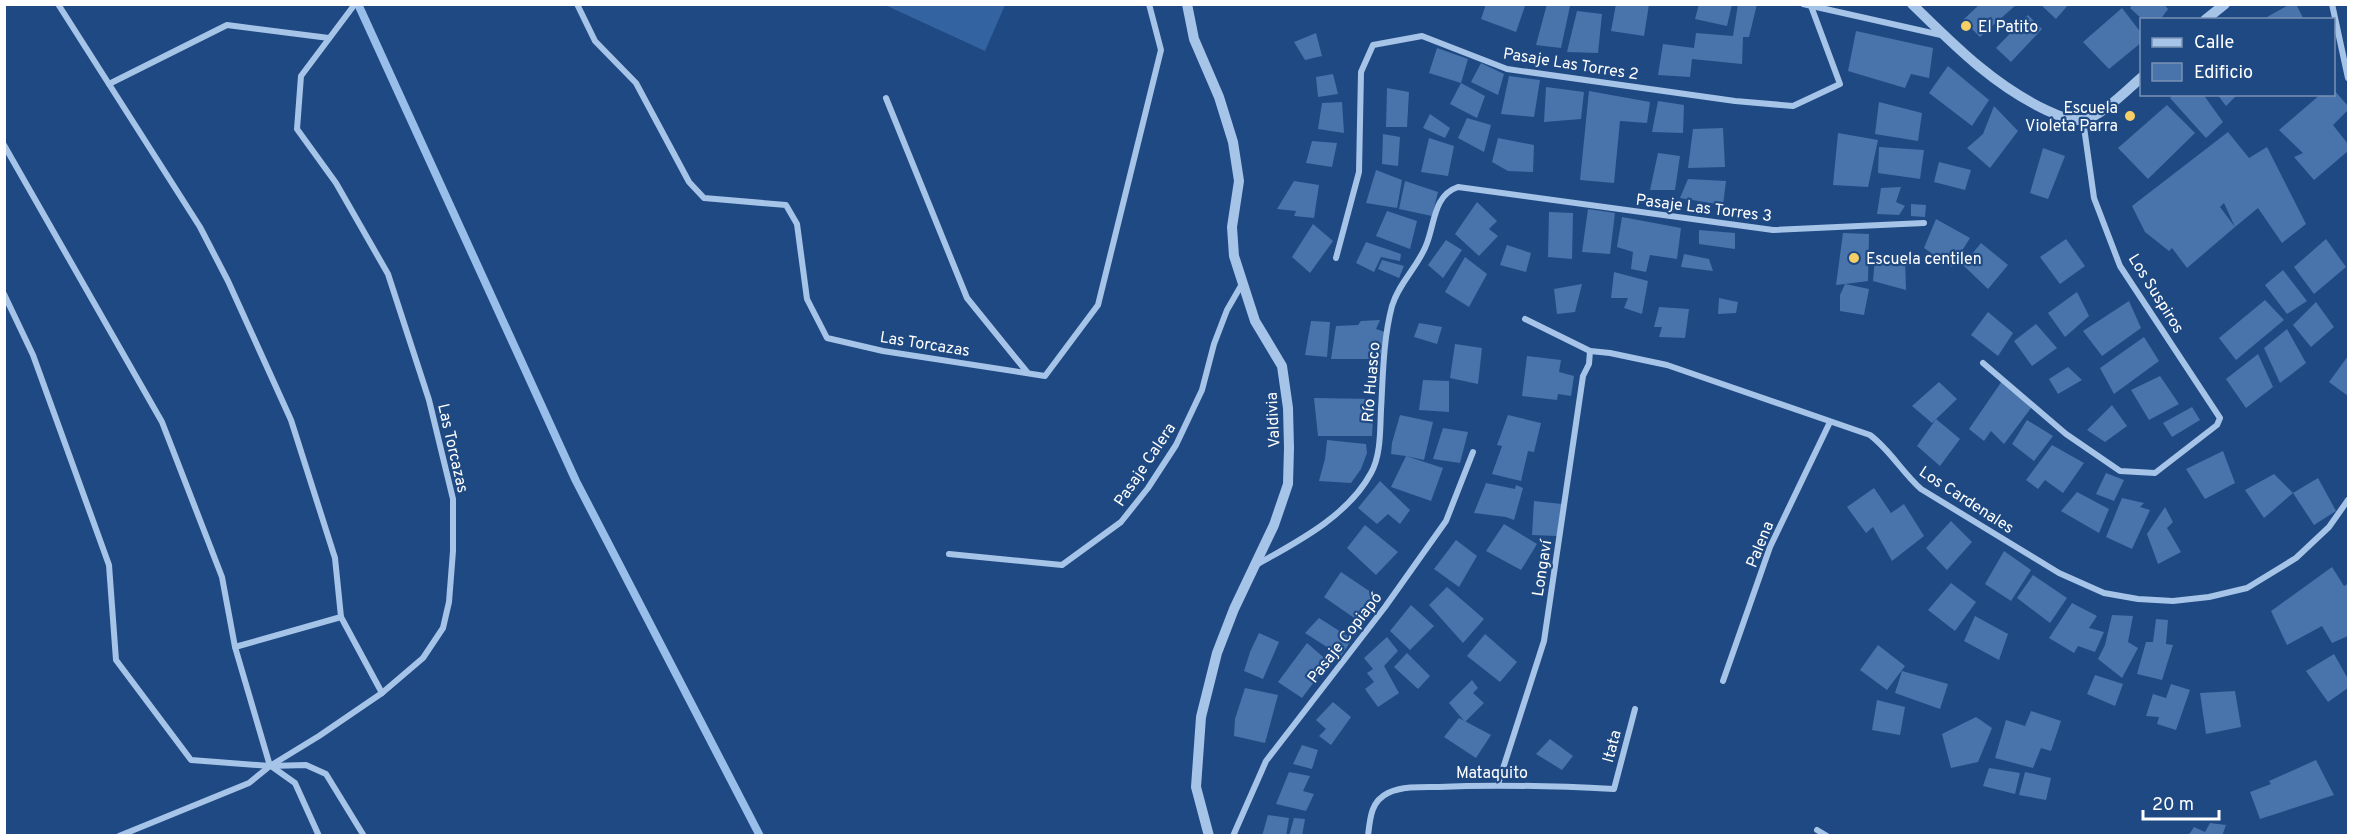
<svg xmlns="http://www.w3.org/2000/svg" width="2353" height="840" font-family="Overpass,sans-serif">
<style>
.green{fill:#3363a0}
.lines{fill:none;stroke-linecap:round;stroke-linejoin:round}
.stream{stroke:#99beea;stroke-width:8}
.building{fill:#4873ab}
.minor{stroke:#a6c3e8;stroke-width:6}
.tertiary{stroke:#a6c3e8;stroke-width:10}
.poi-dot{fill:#f6ce66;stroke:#1f4982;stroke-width:2}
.labels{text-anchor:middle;stroke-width:4.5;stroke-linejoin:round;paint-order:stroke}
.poi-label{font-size:16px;fill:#fff;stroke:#1f4982;text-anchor:start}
.street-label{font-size:16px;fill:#fff;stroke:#1f4982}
</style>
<rect width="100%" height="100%" fill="#1f4982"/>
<path class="green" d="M885,5l120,-1v1l-20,46z"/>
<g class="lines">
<path class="stream" d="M358,4l218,477 184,355"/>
</g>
<g class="building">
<path d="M1486,4l39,2 -9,26 -35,-13z"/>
<path d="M1547,4l23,2 -9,42 -25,-3z"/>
<path d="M1616,4h33l-5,32 -33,-5z"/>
<path d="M1699,4h33l-5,22 -32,-7z"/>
<path d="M1738,4h19l-8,33h-6l-1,27 -50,-5 -2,18 -32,-2 5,-31 31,4 2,-15 37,3z"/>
<path d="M1980,4h37l-37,33 -17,-17z"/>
<path d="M2040,4h29l-13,15z"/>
<path d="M2132,4h32l4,5 -8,11h-17l-13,-12z"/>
<path d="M2290,4h6l8,16h-35l-2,-3z"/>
<path d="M2122,8l20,26v8l-33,27 -26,-27z"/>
<path d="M1577,11l25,3 -4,39 -31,-1z"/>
<path d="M2028,15l14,14 -31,33 -15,-14z"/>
<path d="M1856,31l77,17 -4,30 -18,-4 -6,14 -57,-17z"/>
<path d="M1316,33l6,23 -17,4 -11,-18z"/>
<path d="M1437,48l31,11 -7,24 -32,-10z"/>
<path d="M1481,63l23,11 -6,21 -27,-13z"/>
<path d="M1948,66l41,34 -17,26 -43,-33z"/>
<path d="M1333,74l5,20 -20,3 -2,-20z"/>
<path d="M1509,76l31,4 -6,37 -33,-3z"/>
<path d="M1461,83l24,13 -8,22 -27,-14z"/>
<path d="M1546,87l38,5 -3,27 -37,3z"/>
<path d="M1387,88l22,4 -2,35h-21z"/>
<path d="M2334,90l14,16v4l-15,15 15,19v7l-34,29 -20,-23 9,-4 -24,-23 42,-36h13z"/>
<path d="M1589,91l61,11 -3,21 -27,-2 -6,62 -34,-3z"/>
<path d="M2174,94h29l20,28 -17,16 -36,-40z"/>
<path d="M2217,94h21l-12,12z"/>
<path d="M1658,101l26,4 -1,28 -31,-1z"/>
<path d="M1342,102l2,31 -26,-4 4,-26z"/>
<path d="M1879,102l43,11 -4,28 -43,-7z"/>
<path d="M2167,105l28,28 -47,46 -30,-31z"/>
<path d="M1994,106l24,25 -28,37 -23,-20 16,-14z"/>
<path d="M1430,114l20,14 -5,10 -22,-10z"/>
<path d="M1467,118l24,7 -7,27 -26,-14z"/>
<path d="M1723,128l2,39 -37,1 5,-39z"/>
<path d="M2228,132l21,26 18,-11 39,77 -24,19 -24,-35 -23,19 -11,-24 -4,4 15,20 -48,41 -15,-20 -3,3 -24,-19 -13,-26z"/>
<path d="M1838,133l40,7 -10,47 -35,-2z"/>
<path d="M1383,134l17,3 -2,29 -16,-2z"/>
<path d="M1429,138l25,8 -6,30 -27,-4z"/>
<path d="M1498,138l36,7 -1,27 -25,-1 -16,-9z"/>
<path d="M1312,141l25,2 -5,24 -26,-4z"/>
<path d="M1879,147l45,3 -4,29 -42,-6z"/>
<path d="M2043,148l22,8 -17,43 -18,-6z"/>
<path d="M1658,153l22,3 -5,34h-25z"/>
<path d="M1939,162l32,8 -6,20 -31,-8z"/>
<path d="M1376,170l26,10 -5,28 -31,-5z"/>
<path d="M1688,179l38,2 -3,24 -43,-7z"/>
<path d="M1294,181l25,4 -5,33 -20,-2 2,-5 -19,-2z"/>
<path d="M1405,181l33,11 -6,24 -33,-7z"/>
<path d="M1901,187l-5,15 9,4 -6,9 -22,-1 4,-26z"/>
<path d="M1477,202l20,19 -8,8 9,7 -19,20 -24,-22z"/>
<path d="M1911,204l15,1 -1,12 -14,-1z"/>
<path d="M1588,209l27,4 -5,41 -28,-2z"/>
<path d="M1387,211l30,10 -7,28 -34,-13z"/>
<path d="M1549,212l24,1 -1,46 -24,-2z"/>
<path d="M1622,217l59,11 -4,31 -27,-4 -4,17 -15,-3 2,-17 -16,-5z"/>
<path d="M1936,219l34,19 -18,29 -28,-19z"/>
<path d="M1313,224l20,17 -23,32 -18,-16z"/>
<path d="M1699,230l36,3v16l-36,-5z"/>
<path d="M1843,233l26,1 -1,47 -23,3 24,5 -5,26 -24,-4v-16l5,-11 -9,1z"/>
<path d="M2066,239l19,27 -25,18 -20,-27z"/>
<path d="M2326,239l20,28 -32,27 -20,-27z"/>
<path d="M1446,240l16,10 -19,28 -15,-13z"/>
<path d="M1366,242l35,12 -1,7 -19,-4 -7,15 -18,-9z"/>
<path d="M1981,243l27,22 -20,24 -25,-24z"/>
<path d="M1507,245l24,8 -5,19 -26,-7z"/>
<path d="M1684,254l25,5 4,12 -32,-4z"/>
<path d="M1465,257l22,17 -18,33 -24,-15z"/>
<path d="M1875,258h30l1,32 -33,-9z"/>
<path d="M1382,260l22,6 -5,12 -21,-9z"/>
<path d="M2283,270l24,31 -20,13 -22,-29z"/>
<path d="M1614,272l34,9 -6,33 -18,-6 4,-10h-17z"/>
<path d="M1582,284l-7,28 -18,2 -3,-25z"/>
<path d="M2077,292l12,24 -24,21 -17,-24z"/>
<path d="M1719,298l19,4 -2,11 -18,1z"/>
<path d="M2265,300l19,20 -48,40 -17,-22z"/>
<path d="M2129,301l12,27 -39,28 -19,-25z"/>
<path d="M2316,302l18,25 -23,20 -18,-22z"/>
<path d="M1659,307l30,2 -4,29 -26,-1 3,-10h-8z"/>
<path d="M1988,312l25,21 -15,23 -27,-21z"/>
<path d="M1380,320l-4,9 9,3 -5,27h-49l5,-33 22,-1 3,-4z"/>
<path d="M1311,321l19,1 -3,35 -22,-2z"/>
<path d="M1419,323l23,4 -5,17 -23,-7z"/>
<path d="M2036,324l21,24 -25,18 -18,-25z"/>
<path d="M2287,329l19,34 -26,20 -16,-35z"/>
<path d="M2144,337l15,24 -45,33 -14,-26z"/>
<path d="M1455,344l27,4 -4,36 -28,-6z"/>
<path d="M2258,354l15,33 -27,21 -20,-29z"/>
<path d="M1527,356l34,4 -2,12 15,4 -3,20 -13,-2 -1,6 -35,-4z"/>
<path d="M2348,356v40l-19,-14z"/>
<path d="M2068,367l14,13 -24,14 -9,-15z"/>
<path d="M2160,376l19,28 -30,16 -18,-30z"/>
<path d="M1423,380l26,1v31l-30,-2z"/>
<path d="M2002,381l29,27 -27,36 -13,-13 -7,10 -15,-12z"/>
<path d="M1939,382l18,17 -25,24 -20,-17z"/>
<path d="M1314,398l60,1 -2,37h-54z"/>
<path d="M2112,405l15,21 -22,16 -18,-12z"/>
<path d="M2192,407l8,13 -28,17 -9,-14z"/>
<path d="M1400,415l33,7 -9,38 -18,-4 37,12 -12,33 -40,-14 15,-31 -15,-2 1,-11z"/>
<path d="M1508,415l33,8 -7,29 -6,-1 -7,30 -29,-7 10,-28 -5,-1z"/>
<path d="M1936,419l24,20 -20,27 -23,-20z"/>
<path d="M2027,420l26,16 -19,25 -22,-17z"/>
<path d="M1443,428l25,4 -8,31 -27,-4z"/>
<path d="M1327,440l39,4 1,9 -6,16 -10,14 -32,-2 6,-22z"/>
<path d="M2052,445l32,18 -21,30 -18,-13 -7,9 -12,-9z"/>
<path d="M2223,451l12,32 -30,16 -19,-30z"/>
<path d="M2106,473l18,7 -10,21 -18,-7z"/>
<path d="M2274,474l19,19 -29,25 -19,-28z"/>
<path d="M2318,478l18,33 -22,14 -21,-32z"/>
<path d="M1380,481l30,29 -10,14 -12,-10 -11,10 -19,-16z"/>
<path d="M1486,483l29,6 1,-4 7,3 -9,32 -8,-3 -32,-4z"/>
<path d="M1874,488l17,25 13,-9 20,32 -32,25 -19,-34 -7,6 -19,-26z"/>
<path d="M2077,492l32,17 -10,24 -38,-22z"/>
<path d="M2122,498l22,5 -4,4 10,3 -18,39 -26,-12z"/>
<path d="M1534,501l28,3 -5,32 -25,-1z"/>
<path d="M2165,507l8,15 -6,6 14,24 -23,12 -11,-30z"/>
<path d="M1951,521l21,21 -25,28 -21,-22z"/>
<path d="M1504,524l33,20 -16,26 -35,-19z"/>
<path d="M1365,525l33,27 -22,23 -29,-27z"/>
<path d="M1456,540l21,16 -18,31 -25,-18z"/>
<path d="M2004,551l27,19 -20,31 -26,-17z"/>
<path d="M2332,567l12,19 4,-2v52l-16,7 -10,-17 -35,19 -16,-34z"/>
<path d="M1341,572l34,23 -15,27 -36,-25z"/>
<path d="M2033,575l34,23 -17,25 -33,-25z"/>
<path d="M1951,583l25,19 -21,29 -27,-21z"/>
<path d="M1447,587l37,32 -21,24 -34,-38z"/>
<path d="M2072,603l25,13 -8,12 15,4 -9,20 -17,-6 -4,7 -25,-15z"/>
<path d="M1411,605l23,21 -24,24 -20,-19z"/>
<path d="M2112,615l21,1 -5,26 10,6 -16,30 -24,-19 7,-14z"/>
<path d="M1975,616l33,18 -9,26 -35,-19z"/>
<path d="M1319,618l33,21 -11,17 -36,-23z"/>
<path d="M2156,619l12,1 -2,24 7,1 -11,35 -25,-6 9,-32h7z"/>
<path d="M1259,633l20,9 -16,37 -19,-8 6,-19z"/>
<path d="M1485,634l32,28 -17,20 -33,-26z"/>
<path d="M1387,637l11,14 -14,15 15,27 -21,14 -13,-18 9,-7 -7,-9 6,-4 -9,-11z"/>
<path d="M1307,643l22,19 -27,36 -24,-16z"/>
<path d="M1878,645l27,21 -18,24 -27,-20z"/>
<path d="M1407,653l23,23 -12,13 -24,-22z"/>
<path d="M2334,654l14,25v9l-20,14 -22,-31z"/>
<path d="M1902,671l46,13 -8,25 -45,-16z"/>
<path d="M2095,675l28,9 -8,22 -28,-12z"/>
<path d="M1472,680l6,8 -5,5 11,10 -19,19 -16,-19z"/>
<path d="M2171,684l19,6 -14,40 -19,-6 2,-7 -13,-1 7,-22 13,4z"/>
<path d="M1245,688l33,7 -13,48 -31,-7 1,-17z"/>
<path d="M2235,691l6,36 -35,7 -6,-41z"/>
<path d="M1877,700l28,7 -5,28 -28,-5z"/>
<path d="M1333,702l18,15 -20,28 -12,-9 7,-7 -10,-9z"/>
<path d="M2031,711l30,10 -10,30 -10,-3 -8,20 -38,-10 11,-38 19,6z"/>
<path d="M1976,717l16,11 -14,34 -27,6 -9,-34z"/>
<path d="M1459,718l32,17 -15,23 -32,-21z"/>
<path d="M1550,739l23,17 -11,14 -26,-16z"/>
<path d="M1302,745l16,5 -6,19 -19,-5z"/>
<path d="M2316,760l18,35 -74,24 -10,-27 21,-8 -2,-3z"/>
<path d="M1989,768l31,5 -5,21 -32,-8z"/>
<path d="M1289,772l21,4 -7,15 11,3 -8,17 -30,-7z"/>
<path d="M2025,772l26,6 -5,22 -27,-5z"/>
<path d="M1268,815l21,3 -3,18h-24z"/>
<path d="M1294,818l11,1 -3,17h-13z"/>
<path d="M2210,823l16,2 -4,11h-34l6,-9 11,5z"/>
</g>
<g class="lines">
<g class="minor">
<path d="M58,4l142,223 28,54 63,139 44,138 6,59 -106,30"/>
<path d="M577,4l18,37 41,42 53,99 15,16 82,7 11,19 10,75 20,39 56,13 162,25 53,-71 63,-255 -12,-46"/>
<path d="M1803,4l138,31"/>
<path d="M2332,4l16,74"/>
<path d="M109,84l118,-59 102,13"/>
<path d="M886,98l81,200 60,74"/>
<path d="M4,145l158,277 60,155 13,70 35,119"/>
<path d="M1336,258l23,-86 2,-100 12,-27 49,-9 85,33 228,32 58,5 47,-22 -29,-78"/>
<path d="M4,294l29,61 76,210 7,95 75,100 79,6 36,-1 20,9 38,62"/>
<path d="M1525,319l65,32 20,2 57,12 203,70c20,15 32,37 51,54l138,84 45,20 34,6 35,2 36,-4 38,-9 49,-30 33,-31 19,-27"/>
<path d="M1983,363l83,71 54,37 35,2 62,-48 3,-7 -100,-152 -26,-68 -11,-78"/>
<path d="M949,554l113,11 59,-43 27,-34 28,-43 26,-55 12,-46 13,-34 15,-26"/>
<path d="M1256,565c41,-23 92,-49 115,-92 10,-18 9,-43 10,-63 2,-34 2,-70 11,-104 7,-24 27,-40 35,-63 8,-21 7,-48 31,-56l315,43 151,-7"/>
<path d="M341,617l41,76"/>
<path d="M1723,681l47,-134 60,-125"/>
<path d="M271,766l24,17 24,53"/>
<path d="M1498,784l46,-143 39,-265 6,-12 1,-13"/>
<path d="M1817,830l10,6"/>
<path d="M119,836l130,-53 21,-17 49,-30 63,-43 41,-35 20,-30 6,-26 4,-51v-52l-24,-99 -41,-126 -52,-91 -39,-54 4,-53 54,-72"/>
<path d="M1233,836l33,-75 119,-154 61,-86 27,-69"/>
<path d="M1368,836c2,-18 3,-35 20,-43 15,-7 35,-6 51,-6 58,-3 116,-1 175,2l21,-80"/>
</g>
<g class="tertiary">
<path d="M1187,4l7,35 25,58 14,45 6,39 -7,46 2,29 21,65 27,45 6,42 1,40 -1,36 -14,41 -40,84 -17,44 -16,64 -5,70 13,49"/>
<path d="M1912,4c42,41 81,81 134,106 11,5 23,11 36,10 18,-2 46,-31 60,-43"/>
<path d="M2205,20l20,-16"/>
</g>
</g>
<g class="poi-dot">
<circle cx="1966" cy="26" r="6"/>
<circle cx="2130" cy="116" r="6"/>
<circle cx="1854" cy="258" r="6"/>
</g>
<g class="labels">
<g class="poi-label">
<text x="1978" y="32">El Patito</text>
<text x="2118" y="113" text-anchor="end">Escuela<tspan x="2118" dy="18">Violeta Parra</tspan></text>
<text x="1866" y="264">Escuela centilen</text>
</g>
<g class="street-label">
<text transform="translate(1571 63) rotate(9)" y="6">Pasaje Las Torres 2</text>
<text transform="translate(1704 207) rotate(7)" y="6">Pasaje Las Torres 3</text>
<text transform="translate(2157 293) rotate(58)" y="6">Los Suspiros</text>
<text transform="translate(925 343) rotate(9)" y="6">Las Torcazas</text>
<text transform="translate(1370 382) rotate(-85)" y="6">Río Huasco</text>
<text transform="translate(1272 420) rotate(-93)" y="6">Valdivia</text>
<text transform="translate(454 448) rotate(77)" y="6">Las Torcazas</text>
<text transform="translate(1144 464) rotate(-56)" y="6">Pasaje Calera</text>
<text transform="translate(1967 499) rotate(33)" y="6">Los Cardenales</text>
<text transform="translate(1759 544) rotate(-68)" y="6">Palena</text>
<text transform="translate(1541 568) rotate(-81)" y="6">Longaví</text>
<text transform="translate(1344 637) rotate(-52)" y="6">Pasaje Copiapó</text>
<text transform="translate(1611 746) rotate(-75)" y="6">Itata</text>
<text x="1492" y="778">Mataquito</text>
</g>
</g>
<rect width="2353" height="840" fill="none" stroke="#ffffff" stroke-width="12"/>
<rect x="2140" y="18" width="195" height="78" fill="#1f4982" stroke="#7992b4" stroke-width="1.5"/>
<rect x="2152" y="38" width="30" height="9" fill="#a6c3e8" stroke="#7992b4" stroke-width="1.5"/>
<text x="2194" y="48" font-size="18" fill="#ffffff">Calle</text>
<rect x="2152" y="63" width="30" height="18" fill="#4873ab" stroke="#7992b4" stroke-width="1.5"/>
<text x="2194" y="78" font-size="18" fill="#ffffff">Edificio</text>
<path d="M2143 810v9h76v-9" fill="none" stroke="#ffffff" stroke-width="3"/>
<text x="2152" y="810" font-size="18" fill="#ffffff" stroke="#1f4982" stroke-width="4.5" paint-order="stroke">20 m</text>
</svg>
